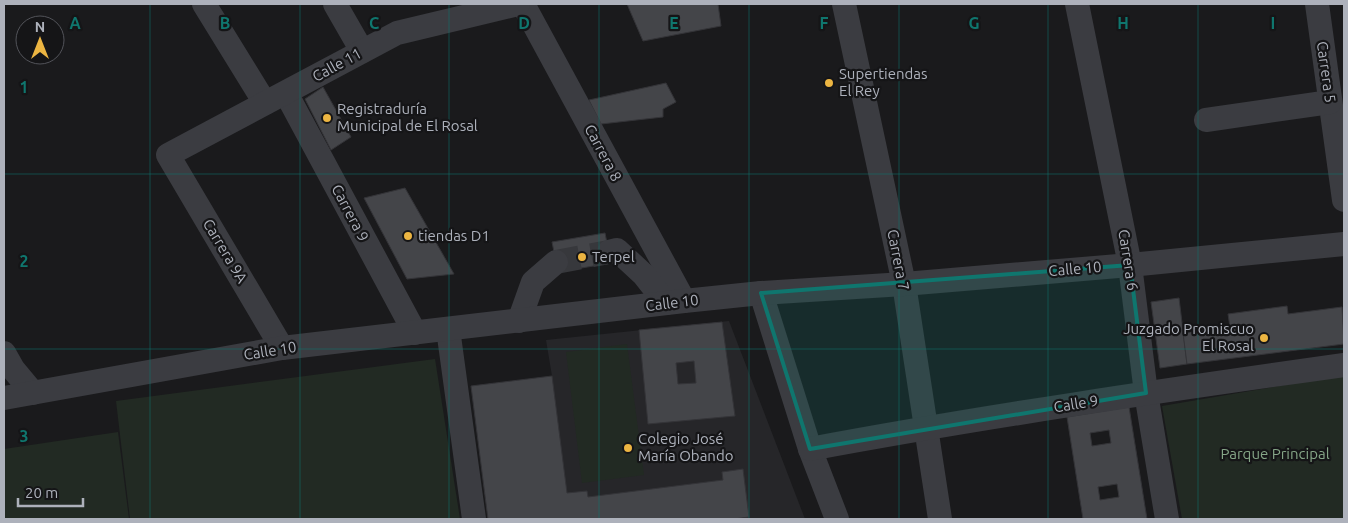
<svg xmlns="http://www.w3.org/2000/svg" width="1348" height="523" font-family="Ubuntu,sans-serif">
<style>
.built{fill:#262629}
.green{fill:#222a23}
.building{fill:#444549;stroke:#343438;fill-rule:evenodd}
.lines{fill:none;stroke-linecap:round;stroke-linejoin:round}
.minor-tunnel{stroke:#37383c;stroke-width:24;stroke-dasharray:24 12;stroke-linecap:butt}
.minor{stroke:#3b3c41;stroke-width:24}
.marked{fill:#0f766e;fill-opacity:0.2;stroke:#0f766e;stroke-width:4;stroke-linejoin:round}
.grid{fill:none;stroke:#0f766e;stroke-width:1;stroke-opacity:0.55}
.poi-dot{fill:#ecb542;stroke:#151517;stroke-width:2}
.labels{text-anchor:middle;stroke-width:4.5;stroke-linejoin:round;paint-order:stroke}
.street-label{font-size:15px;fill:#adb1bb;stroke:#151517}
.poi-label{font-size:15px;fill:#adb1bb;stroke:#151517;text-anchor:start}
.park-label{font-size:15px;fill:#85a587;stroke:#151517}
.grid-label{font-size:16px;text-anchor:middle;font-weight:bold;fill:#0f766e;stroke:#151517;stroke-width:4.5;stroke-linejoin:round;paint-order:stroke}
</style>
<rect width="100%" height="100%" fill="#1a1a1c"/>
<path class="built" d="M729,321l76,198h-317l-17,-133 81,-10 -6,-36z"/>
<g class="green">
<path d="M627,344l17,131 -62,8 -16,-131z"/>
<path d="M435,359l25,160h-330l-14,-118z"/>
<path d="M1344,375v144h-162l-20,-113z"/>
<path d="M118,432l11,87h-125v-70z"/>
</g>
<g class="building">
<path d="M627,4h91l3,22 -78,15z"/>
<path d="M666,83l10,19 -13,7v8l-62,7 -12,-24z"/>
<path d="M323,87l28,50 -20,13 -26,-51z"/>
<path d="M405,188l49,86 -47,5 -43,-81z"/>
<path d="M605,233l6,30 -53,9 -6,-30z"/>
<path d="M1179,298l8,66 -27,4 -9,-66z"/>
<path d="M1287,306l1,8 54,-7 2,37 -157,20 -4,-31 47,-6 -2,-13z"/>
<path d="M722,322l13,94 -87,8 -9,-94zM694,361l2,22 -18,1 -2,-21z"/>
<path d="M552,376l15,117 20,-2 1,6 135,-17 -1,-8 21,-3 6,48 -15,2h-246l-17,-133z"/>
<path d="M1129,407l18,112h-64l-16,-102zM1109,430l2,13 -19,3 -2,-13zM1117,484l2,13 -19,3 -2,-13z"/>
</g>
<g class="lines">
<path class="minor-tunnel" d="M556,262l53,-10"/>
<g class="minor">
<path d="M204,4l61,99"/>
<path d="M335,4l27,47"/>
<path d="M523,4l161,297"/>
<path d="M844,4l60,280 36,235"/>
<path d="M1077,4l53,261 16,128 21,126"/>
<path d="M1317,4l27,196"/>
<path d="M286,93l129,240"/>
<path d="M1206,120l124,-18"/>
<path d="M609,252l8,-2 27,25 22,28"/>
<path d="M761,293l49,156 27,70"/>
<path d="M519,321l14,-39 23,-20"/>
<path d="M448,329l26,190"/>
<path d="M282,348l-114,-193 229,-122 121,-29"/>
<path d="M4,353l9,16 20,24"/>
<path d="M4,398l278,-50 402,-47 77,-8 143,-9 226,-19 214,-21"/>
<path d="M810,449c177,-33 356,-59 534,-84"/>
</g>
</g>
<path class="marked" d="M1130,265l16,128 -336,56 -49,-156z"/>
<path class="grid" d="M150,4v515M300,4v515M449,4v515M599,4v515M749,4v515M899,4v515M1048,4v515M1198,4v515M4,174h1340M4,349h1340"/>
<g class="poi-dot">
<circle cx="829" cy="83" r="5"/>
<circle cx="327" cy="118" r="5"/>
<circle cx="408" cy="236" r="5"/>
<circle cx="582" cy="257" r="5"/>
<circle cx="1264" cy="338" r="5"/>
<circle cx="628" cy="448" r="5"/>
</g>
<g class="labels">
<g class="street-label">
<text transform="translate(337 65) rotate(-29)" y="5">Calle 11</text>
<text transform="translate(1326 72) rotate(82)" y="5">Carrera 5</text>
<text transform="translate(603 153) rotate(62)" y="5">Carrera 8</text>
<text transform="translate(350 213) rotate(62)" y="5">Carrera 9</text>
<text transform="translate(225 251) rotate(59)" y="5">Carrera 9A</text>
<text transform="translate(898 260) rotate(79)" y="5">Carrera 7</text>
<text transform="translate(1128 260) rotate(81)" y="5">Carrera 6</text>
<text transform="translate(1075 269) rotate(-5)" y="5">Calle 10</text>
<text transform="translate(672 303) rotate(-7)" y="5">Calle 10</text>
<text transform="translate(270 351) rotate(-9)" y="5">Calle 10</text>
<text transform="translate(1076 404) rotate(-9)" y="5">Calle 9</text>
</g>
<g class="poi-label">
<text x="839" y="79">Supertiendas<tspan x="839" dy="17">El Rey</tspan></text>
<text x="337" y="114">Registraduría<tspan x="337" dy="17">Municipal de El Rosal</tspan></text>
<text x="418" y="241">tiendas D1</text>
<text x="592" y="262">Terpel</text>
<text x="1254" y="334" text-anchor="end">Juzgado Promiscuo<tspan x="1254" dy="17">El Rosal</tspan></text>
<text x="638" y="444">Colegio José<tspan x="638" dy="17">María Obando</tspan></text>
</g>
<g class="park-label">
<text x="1275" y="459">Parque Principal</text>
</g>
</g>
<g class="grid-label">
<text x="75" y="29">A</text>
<text x="225" y="29">B</text>
<text x="374" y="29">C</text>
<text x="524" y="29">D</text>
<text x="674" y="29">E</text>
<text x="824" y="29">F</text>
<text x="974" y="29">G</text>
<text x="1123" y="29">H</text>
<text x="1273" y="29">I</text>
<text x="24" y="93">1</text>
<text x="24" y="267">2</text>
<text x="24" y="442">3</text>
</g>
<rect width="1348" height="523" fill="none" stroke="#adb1bb" stroke-width="10"/>
<g transform="translate(40 40)"><circle r="24" fill="#151517" stroke="#525359"/>
<path d="M0-4L9 19L0 12L-9 19Z" fill="#ecb542"/>
<text y="-8" font-size="14" font-weight="bold" text-anchor="middle" fill="#adb1bb">N</text>
</g>
<path d="M18 498v8h65v-8" fill="none" stroke="#adb1bb" stroke-width="2.5"/>
<text x="25" y="498" font-size="15" fill="#adb1bb" stroke="#151517" stroke-width="4" paint-order="stroke">20 m</text>
</svg>
